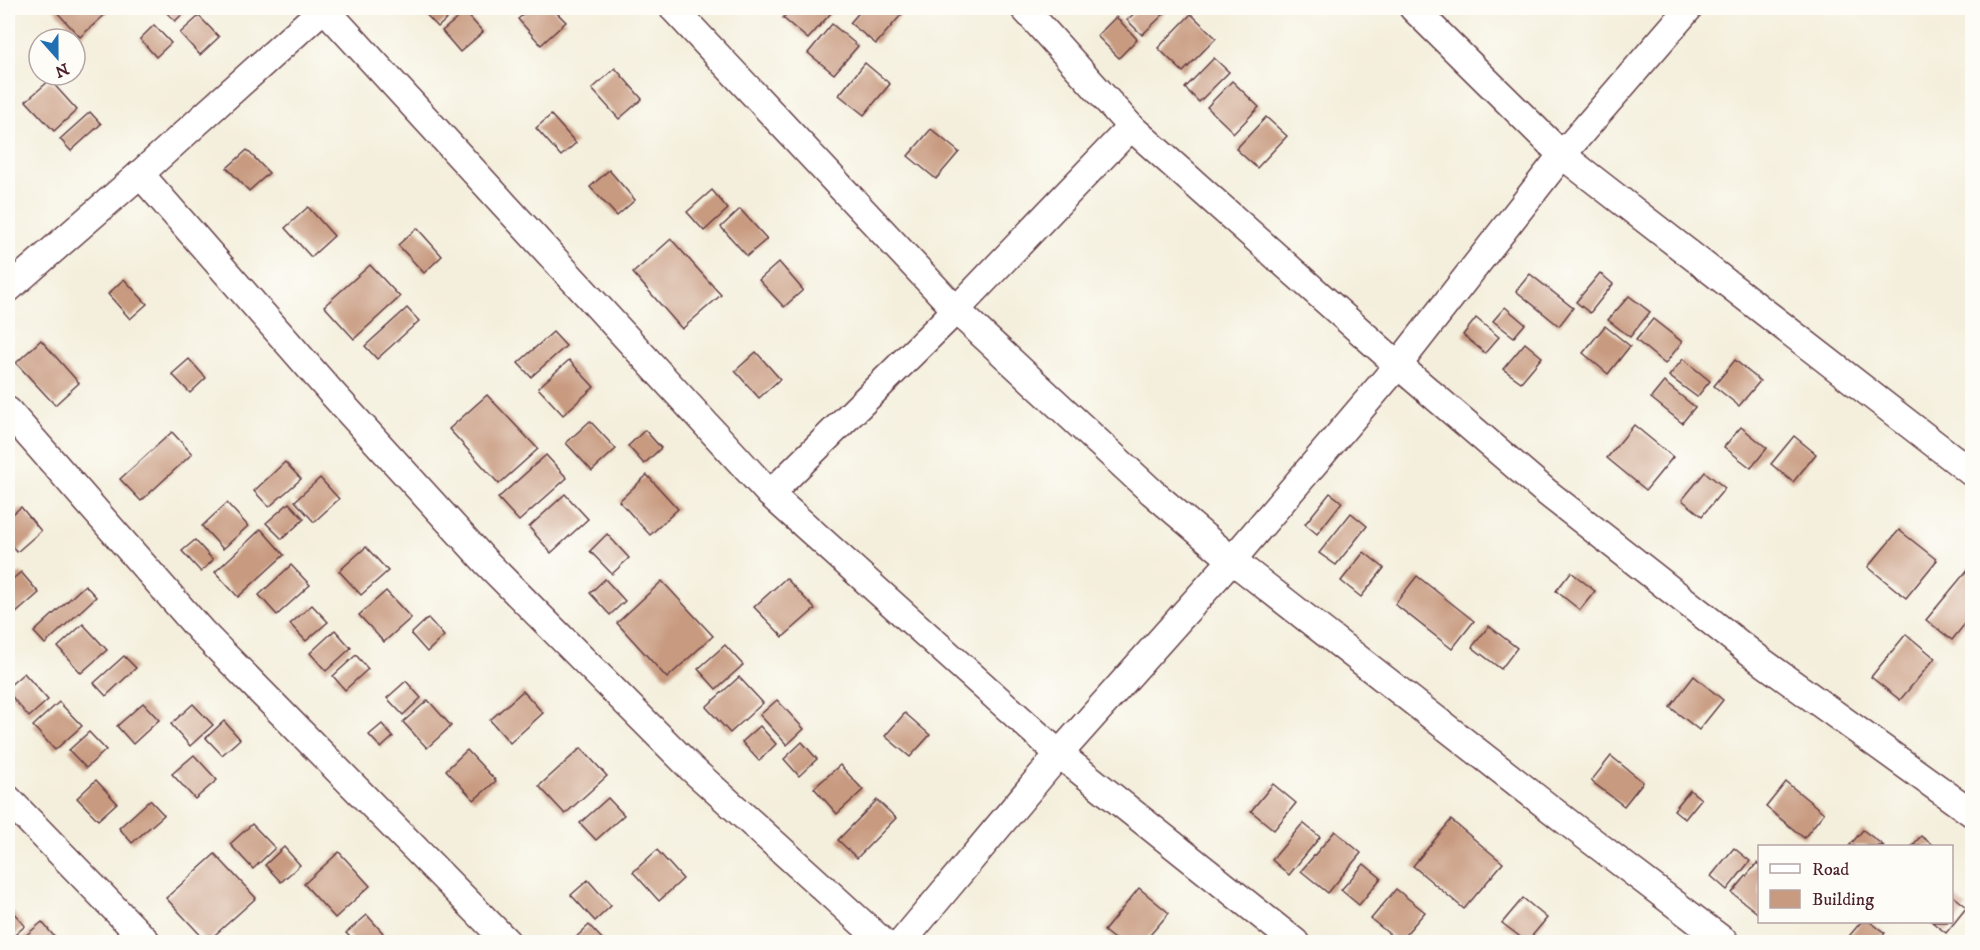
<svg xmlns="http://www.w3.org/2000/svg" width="1980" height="950" font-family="'IM FELL DW Pica',serif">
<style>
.building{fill:#c89a7f}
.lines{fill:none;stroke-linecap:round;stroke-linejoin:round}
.street-casing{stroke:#643e46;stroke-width:30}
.street{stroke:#fff;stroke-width:27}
</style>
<rect width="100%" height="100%" fill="#fdfcf7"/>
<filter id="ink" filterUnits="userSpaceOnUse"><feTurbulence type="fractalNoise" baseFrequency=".0167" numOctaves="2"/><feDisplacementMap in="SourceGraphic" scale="12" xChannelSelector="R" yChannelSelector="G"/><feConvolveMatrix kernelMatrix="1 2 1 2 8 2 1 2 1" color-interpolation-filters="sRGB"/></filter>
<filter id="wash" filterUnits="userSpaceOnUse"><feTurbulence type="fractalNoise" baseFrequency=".008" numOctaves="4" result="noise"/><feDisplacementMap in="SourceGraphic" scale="24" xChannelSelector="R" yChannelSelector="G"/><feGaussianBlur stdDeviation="1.35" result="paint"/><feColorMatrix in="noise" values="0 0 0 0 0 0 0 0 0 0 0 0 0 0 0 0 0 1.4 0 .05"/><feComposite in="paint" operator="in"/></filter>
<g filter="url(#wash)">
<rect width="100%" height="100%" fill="#f4efdc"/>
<g id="blocks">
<g class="building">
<path d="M53,8h54l3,2 -30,27z"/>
<path d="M162,8h27l-14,13z"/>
<path d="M420,8h39l-21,19z"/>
<path d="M531,8h21l14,14 -25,23 -23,-26z"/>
<path d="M792,8h33l6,5 -23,26 -25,-21z"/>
<path d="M863,8h44l-31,36 -26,-21z"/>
<path d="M1140,8h27l2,1 -27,26 -15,-15z"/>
<path d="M465,12l18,20 -23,20 -18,-21z"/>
<path d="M1191,14l25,24 -33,34 -25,-24z"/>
<path d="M199,16l20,21 -19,18 -20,-22z"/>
<path d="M1116,17l21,22 -18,19 -22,-22z"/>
<path d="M832,24l26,22 -24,28 -26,-21z"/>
<path d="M154,25l17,18 -15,14 -16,-18z"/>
<path d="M1214,58l15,14 -30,30 -14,-14z"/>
<path d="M865,63l25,21 -26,31 -25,-20z"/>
<path d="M615,68l27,31 -23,20 -27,-30z"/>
<path d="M50,80l27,30 -23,21 -28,-30z"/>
<path d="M1232,81l27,26 -25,26 -27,-26z"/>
<path d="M90,112l11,12 -30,27 -11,-12z"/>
<path d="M551,115l25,28 -15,13 -25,-28z"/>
<path d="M1266,117l21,19 -30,32 -21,-19z"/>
<path d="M931,129l28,23 -23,27 -28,-23z"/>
<path d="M247,150l22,23 -20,18 -22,-23z"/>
<path d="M609,170l26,30 -18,16 -27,-29z"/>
<path d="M712,190l16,19 -24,22 -17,-19z"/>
<path d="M308,207l26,29 -23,21 -26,-29z"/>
<path d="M740,209l27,30 -20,17 -26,-29z"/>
<path d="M417,228l25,28 -18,17 -26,-28z"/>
<path d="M671,239l50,56 -39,34 -49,-56z"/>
<path d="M779,262l24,28 -19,17 -25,-27z"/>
<path d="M370,265l30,32 -46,42 -30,-33z"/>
<path d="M1600,273l13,11 -23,29 -14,-11z"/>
<path d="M1530,274l43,34 -14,18 -43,-35z"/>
<path d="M124,279l23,25 -17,15 -22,-25z"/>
<path d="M1629,296l21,16 -20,25 -22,-17z"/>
<path d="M1505,307l20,17 -11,13 -21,-16z"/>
<path d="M407,308l12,13 -42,38 -12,-13z"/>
<path d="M1476,318l23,19 -14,16 -22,-18z"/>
<path d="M1653,319l29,23 -17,22 -29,-24z"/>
<path d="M1605,326l25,20 -22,28 -25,-21z"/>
<path d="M553,332l13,14 -35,31 -13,-14z"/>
<path d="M41,340l38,43 -24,22 -39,-42z"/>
<path d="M1525,343l17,14 -21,25 -18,-13z"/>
<path d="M756,352l24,27 -21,19 -24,-27z"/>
<path d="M189,359l17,19 -16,15 -18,-19z"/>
<path d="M1683,359l27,22 -13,16 -28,-21z"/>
<path d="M569,360l25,27 -31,28 -25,-27z"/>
<path d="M1735,360l25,21 -21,25 -25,-20z"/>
<path d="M1664,382l31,25 -13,16 -31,-25z"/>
<path d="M487,395l51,54 -39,35 -50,-55z"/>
<path d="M590,421l26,28 -24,22 -26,-28z"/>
<path d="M1634,425l39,32 -27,33 -39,-32z"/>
<path d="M1741,427l26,21 -16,20 -27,-21z"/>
<path d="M645,430l16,18 -17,16 -16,-18z"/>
<path d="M172,432l20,22 -51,47 -21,-22z"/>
<path d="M1794,436l22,18 -23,28 -22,-18z"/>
<path d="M546,455l21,23 -48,43 -21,-23z"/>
<path d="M285,462l16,17 -32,28 -15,-16z"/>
<path d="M1705,472l20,16 -23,28 -20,-16z"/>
<path d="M647,475l31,34 -28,26 -31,-34z"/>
<path d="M320,478l19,21 -25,23 -19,-21z"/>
<path d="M1330,493l12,9 -25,32 -12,-10z"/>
<path d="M565,494l23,25 -37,34 -22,-26z"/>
<path d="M227,503l21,23 -25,23 -21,-23z"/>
<path d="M289,503l15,16 -22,20 -16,-16z"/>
<path d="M21,507l20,24 -24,21 -9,-11v-23z"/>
<path d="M1351,513l16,13 -31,39 -17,-12z"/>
<path d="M261,529l23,26 -46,42 -23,-25z"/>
<path d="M1899,530l38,30 -31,38 -38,-31z"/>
<path d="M607,534l22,24 -17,16 -22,-23z"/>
<path d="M195,540l18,20 -12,12 -19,-21z"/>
<path d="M366,547l22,24 -27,24 -22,-24z"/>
<path d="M1364,552l20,16 -23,29 -20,-16z"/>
<path d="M291,565l19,20 -33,30 -18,-20z"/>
<path d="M1969,568l3,3v44l-20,25 -26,-20z"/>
<path d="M21,572l18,21 -24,21 -7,-9v-22z"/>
<path d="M1571,572l24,19 -15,19 -24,-19z"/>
<path d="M1417,576l57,45 -22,28 -57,-45z"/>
<path d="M786,578l29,31 -32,28 -29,-30z"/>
<path d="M605,579l20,22 -15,14 -20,-22z"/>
<path d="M662,581l51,55 -46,42 -50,-55z"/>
<path d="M85,585l11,12 -51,47 -11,-12z"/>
<path d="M386,591l25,27 -27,24 -25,-27z"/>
<path d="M312,605l16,17 -22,19 -16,-17z"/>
<path d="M428,618l16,18 -17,16 -16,-18z"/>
<path d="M83,624l24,26 -26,23 -23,-26z"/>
<path d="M1489,626l28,22 -16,21 -29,-22z"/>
<path d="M335,630l16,18 -25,23 -16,-18z"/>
<path d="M1906,634l29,24 -35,42 -29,-23z"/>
<path d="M725,645l18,20 -27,24 -18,-20z"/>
<path d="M356,655l12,14 -23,21 -12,-14z"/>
<path d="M124,656l12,12 -30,28 -12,-13z"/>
<path d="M24,673l24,27 -19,17 -21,-25v-5z"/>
<path d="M1694,676l29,24 -24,30 -29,-23z"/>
<path d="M739,677l24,26 -33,30 -24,-26z"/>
<path d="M406,681l15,17 -18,17 -16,-17z"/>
<path d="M523,691l20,22 -33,30 -20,-23z"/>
<path d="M428,700l23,26 -24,22 -24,-26z"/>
<path d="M777,700l27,29 -17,16 -27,-30z"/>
<path d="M59,702l23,24 -27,24 -22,-24z"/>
<path d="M143,703l16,17 -26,24 -16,-18z"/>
<path d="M193,704l20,21 -23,21 -19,-22z"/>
<path d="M905,713l25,22 -20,22 -25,-21z"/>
<path d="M224,721l16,18 -18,16 -16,-17z"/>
<path d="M382,724l11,13 -12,11 -12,-13z"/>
<path d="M760,726l16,18 -17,17 -17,-19z"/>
<path d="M89,732l17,18 -20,18 -17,-18z"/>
<path d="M802,742l15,17 -18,17 -15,-17z"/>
<path d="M581,748l26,28 -42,38 -26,-28z"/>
<path d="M467,750l29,31 -22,19 -28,-30z"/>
<path d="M194,755l23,25 -22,19 -23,-25z"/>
<path d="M1611,756l32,26 -19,24 -33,-25z"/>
<path d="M840,765l23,25 -26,24 -23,-26z"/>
<path d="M96,780l21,23 -19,17 -21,-22z"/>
<path d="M1786,782l38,31 -20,25 -38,-31z"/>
<path d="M1273,784l23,19 -22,27 -23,-19z"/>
<path d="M1690,790l11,9 -16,20 -11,-9z"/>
<path d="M608,798l16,17 -28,25 -16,-17z"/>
<path d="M150,800l14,15 -32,28 -13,-15z"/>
<path d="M877,800l19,18 -39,40 -19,-18z"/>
<path d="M1451,820l52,43 -39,46 -51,-43z"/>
<path d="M1303,823l17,14 -31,38 -17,-15z"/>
<path d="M252,824l23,24 -22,21 -23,-25z"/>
<path d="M1863,830l21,16h-35z"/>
<path d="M1335,831l26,22 -33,40 -27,-22z"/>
<path d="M1921,836l13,10h-22z"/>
<path d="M284,847l16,18 -19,17 -16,-17z"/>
<path d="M1734,848l16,13 -23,29 -16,-14z"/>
<path d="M657,850l26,29 -24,22 -26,-29z"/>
<path d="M339,852l31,34 -35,32 -31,-34z"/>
<path d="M215,854l41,44 -49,44 -41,-44z"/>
<path d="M1757,863l3,3v49l-28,-22z"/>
<path d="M1364,864l17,14 -22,27 -18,-15z"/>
<path d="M588,880l23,26 -16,15 -24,-26z"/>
<path d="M1139,888l30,25 -25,29h-26l-14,-11z"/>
<path d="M1396,889l29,23 -26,30 -28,-23z"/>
<path d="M1952,895l15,12 -21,26 -14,-11h20z"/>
<path d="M1523,898l24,20 -20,24 -25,-19z"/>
<path d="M8,906l17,20 -17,15z"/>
<path d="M367,915l16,18 -11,9h-17l-9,-9z"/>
<path d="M42,922l16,19 -2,1h-38z"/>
<path d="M1861,922h9l15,11 -7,9h-34z"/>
<path d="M589,925l16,17h-34z"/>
</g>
</g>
</g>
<g filter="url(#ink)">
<use href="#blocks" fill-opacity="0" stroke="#643e46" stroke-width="1.5"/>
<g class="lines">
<defs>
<g id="street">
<path d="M324,8l446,486 289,260 236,188"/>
<path d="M673,8l283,302 196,182 80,68 343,268 150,114"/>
<path d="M1024,8l107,119 267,238 147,126 219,172 208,150"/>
<path d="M1413,8l149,147 410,318"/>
<path d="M140,174l190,217 156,171 206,207 191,173"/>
<path d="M8,289l132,-115 184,-166"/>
<path d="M8,411l193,220 306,311"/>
<path d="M770,494l186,-184 175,-183"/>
<path d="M8,799l139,143"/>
<path d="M902,942l157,-188 173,-194 166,-195 164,-210 127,-147"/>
</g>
</defs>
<use href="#street" class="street-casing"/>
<use href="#street" class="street"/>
</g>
</g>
<rect width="1980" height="950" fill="none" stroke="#fdfcf7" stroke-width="30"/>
<rect x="1758" y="845" width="195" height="78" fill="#fdfcf7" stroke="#b5a4a5" stroke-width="1.5"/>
<rect x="1770" y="864" width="30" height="9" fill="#ffffff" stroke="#b5a4a5" stroke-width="1.5"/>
<text x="1812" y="875" font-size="18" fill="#4a1f2b">Road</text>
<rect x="1770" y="890" width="30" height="18" fill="#c89a7f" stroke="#b5a4a5" stroke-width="1.5"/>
<text x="1812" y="905" font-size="18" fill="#4a1f2b">Building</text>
<g transform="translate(57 57) rotate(159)"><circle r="28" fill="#fdfcf7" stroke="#b5a4a5" stroke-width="1.5"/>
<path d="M0-4.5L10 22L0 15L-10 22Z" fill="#1f6fb2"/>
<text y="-9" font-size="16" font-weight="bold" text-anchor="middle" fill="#4a1f2b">N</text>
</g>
</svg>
